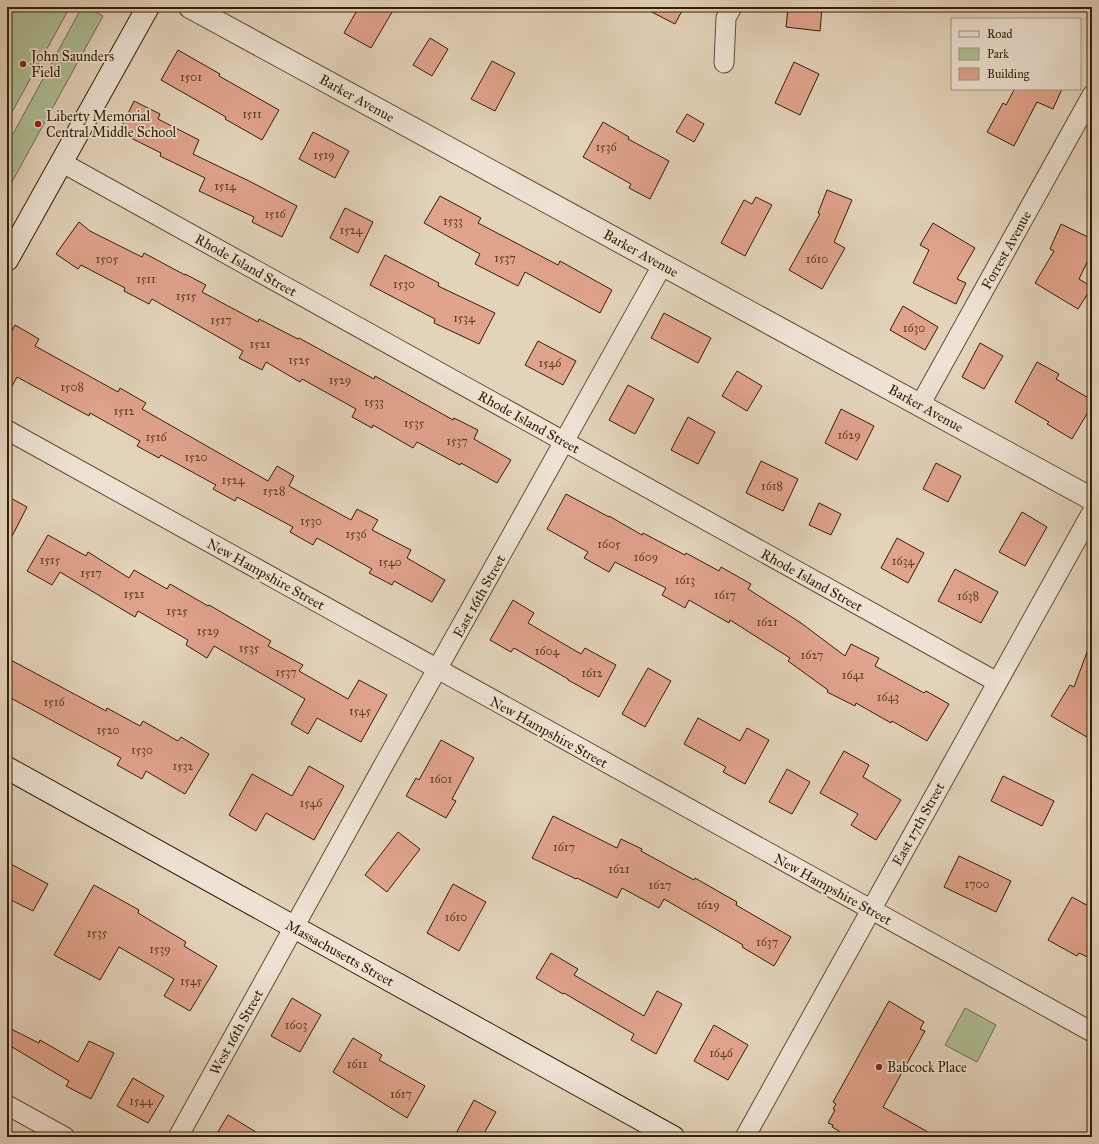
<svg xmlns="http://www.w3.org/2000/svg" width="1099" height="1144" font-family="'IM FELL Great Primer',serif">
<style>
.green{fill:#aebe94;stroke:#726f4b}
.building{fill:#e0a38c;stroke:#352002}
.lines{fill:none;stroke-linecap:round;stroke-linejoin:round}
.minor-casing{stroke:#604d30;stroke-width:21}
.tertiary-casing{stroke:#604d30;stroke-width:24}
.secondary-casing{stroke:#352002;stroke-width:24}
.minor{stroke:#ede2d3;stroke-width:19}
.tertiary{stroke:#ede2d3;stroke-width:22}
.secondary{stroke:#ede2d3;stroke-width:22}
.poi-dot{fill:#8f2418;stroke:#ede2d3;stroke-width:1.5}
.labels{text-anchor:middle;stroke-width:3.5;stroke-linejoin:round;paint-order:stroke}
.number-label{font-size:12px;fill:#604124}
.poi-label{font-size:14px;fill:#352002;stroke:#ede2d3;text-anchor:start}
.street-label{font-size:14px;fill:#352002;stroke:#ede2d3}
</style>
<rect width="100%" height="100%" fill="#e3d3bb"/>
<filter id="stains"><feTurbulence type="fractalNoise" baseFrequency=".005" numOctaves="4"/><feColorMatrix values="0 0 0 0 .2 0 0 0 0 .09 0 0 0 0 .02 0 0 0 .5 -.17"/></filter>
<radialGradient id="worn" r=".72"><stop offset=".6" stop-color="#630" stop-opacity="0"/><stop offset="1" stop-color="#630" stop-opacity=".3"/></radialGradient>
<g class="green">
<path d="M7,7h63l-63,114z"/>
<path d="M82,7h5l16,9 -96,175v-46z"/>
<path d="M965,1008l31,17 -19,37 -32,-17z"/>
</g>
<g class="building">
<path d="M359,7h36l-24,41 -27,-15z"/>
<path d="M642,7h42l-9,17z"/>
<path d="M788,7h34l-2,24 -34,-4z"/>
<path d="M430,38l18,11 -16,27 -19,-11z"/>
<path d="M178,50l42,24 -1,2 60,34 -17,30 -37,-21 1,-2 -65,-37z"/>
<path d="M492,61l23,12 -20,38 -24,-12z"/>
<path d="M794,62l25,12 -19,41 -25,-12z"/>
<path d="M1011,89h51l-9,20 -16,-7 -23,44 -27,-14 16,-29 3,2 8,-15z"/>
<path d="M134,101l26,13 -2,5 41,21 -6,14 58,28 46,24 -15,31 -30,-15 2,-5 -55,-26 6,-13 -45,-22 1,-3 -42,-21z"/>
<path d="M687,114l17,10 -10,18 -18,-10z"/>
<path d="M603,122l26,15 -1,2 41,22 -19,38 -21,-11 2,-4 -48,-27z"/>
<path d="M313,132l36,19 -14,27 -36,-19z"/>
<path d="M827,190l25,10 -18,42 11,6 -23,41 -33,-19 31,-56 -2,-1z"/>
<path d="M440,196l41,22 -3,5 80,42 2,-4 52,29 -12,23 -75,-41 -7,14 -43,-22 5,-10 -56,-31z"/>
<path d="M756,197l16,8 -27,51 -24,-13 23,-43 8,4z"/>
<path d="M345,208l28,14 -15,31 -28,-15z"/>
<path d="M79,222l11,9 52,26 2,-4 41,22v-1l21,11 -4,7 56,30 1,-3 39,20 1,-1 75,41 1,-3 78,44 1,-2 24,12 -4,9 37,21 -14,23 -36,-20 -1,2 -43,-23 -4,6 -40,-23 -1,3 -20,-11 4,-8 -54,-30 -2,3 -34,-20 -4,8 -23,-12 4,-7 -91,-52 -3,5 -25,-13 1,-3 -44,-23 -3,4 -22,-15z"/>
<path d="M933,223l42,25 -18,31 9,4 -10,21 -43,-21 16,-33 -9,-5z"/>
<path d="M1061,224l31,15v13l-13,27 13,8 -14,22 -43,-26 19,-32 -4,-2z"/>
<path d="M385,255l54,28 -1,3 57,27 -16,31 -45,-21 1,-4 -65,-34z"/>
<path d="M903,306l35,21 -13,23 -35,-20z"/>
<path d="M664,313l47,25 -13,25 -47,-25z"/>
<path d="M15,325l24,14 -4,7 83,46 2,-4 26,15 -4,6 126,72 9,-15 17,10 -5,10 62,34 6,-11 21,11 -6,10 39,20 -4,8 38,22 -13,22 -38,-21 -2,4 -23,-12 3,-4 -55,-31 -4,7 -23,-13 3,-5 -56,-30 -2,4 -22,-12 3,-4 -55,-30 -2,3 -22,-12 3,-5 -50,-28 -1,3 -72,-39 -10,18v-55z"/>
<path d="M538,341l38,20 -13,24 -38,-20z"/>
<path d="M980,343l23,13 -19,33 -22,-12z"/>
<path d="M1037,362l22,12 -3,5 36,21v5l-20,34 -25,-15 2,-2 -34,-20z"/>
<path d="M737,371l25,15 -15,25 -25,-15z"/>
<path d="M628,385l26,14 -19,35 -26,-14z"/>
<path d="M841,409l33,17 -17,34 -32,-17z"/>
<path d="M688,417l27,15 -17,32 -27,-14z"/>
<path d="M761,461l37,18 -15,32 -37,-18z"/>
<path d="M936,463l25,13 -13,26 -25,-13z"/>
<path d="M566,494l43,23v-1l33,19 1,-2 42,22 1,-2 33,18 2,-4 30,17 -3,5 53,34 44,33 6,-12 28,14 -4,8 49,27 2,-2 23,13 -22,37 -35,-20 -1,2 -35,-20 -1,3 -28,-14 1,-2 -40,-29 2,-3 -60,-38 -1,3 -40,-23 -4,8 -23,-13 4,-7 -51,-26 -6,10 -25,-14 4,-6 -41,-23z"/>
<path d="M7,496l20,11 -20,39z"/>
<path d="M819,503l22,11 -10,21 -22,-10z"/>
<path d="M1022,512l25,15 -22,39 -26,-14z"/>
<path d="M48,535l38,21 2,-4 41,26 5,-8 33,19 3,-5 38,22 1,-1 62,36 -3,5 35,19 -4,6 49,28 11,-19 28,15 -26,47 -44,-24 -9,16 -17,-10 14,-25 -91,-53 -7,12 -21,-13 2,-5 -50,-29 -3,6 -75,-45 -8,13 -25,-14z"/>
<path d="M897,538l27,15 -16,30 -27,-15z"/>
<path d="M955,569l43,23 -17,31 -43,-22z"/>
<path d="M513,600l21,13 -6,10 53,31 4,-6 31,17 -17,32 -31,-17v-1l-54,-31 -3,4 -21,-12z"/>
<path d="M1090,644h2v96l-41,-24 19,-31 4,2z"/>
<path d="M7,658l99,53 1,-3 33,18 3,-5 35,20 3,-4 28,17 -24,40 -39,-23 -4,8 -25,-14 4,-7 -114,-62z"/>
<path d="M648,668l23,13 -26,46 -23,-13z"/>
<path d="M698,718l42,23 7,-13 22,12 -24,44 -22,-12 3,-5 -42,-23z"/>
<path d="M441,740l33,18 -22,41 4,2 -10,17 -40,-22 10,-18 3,2z"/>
<path d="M844,751l25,14 -6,12 38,23 -25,40 -25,-15 7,-11 -38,-21z"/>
<path d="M309,766l35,20 -30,54 -48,-27 -10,18 -27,-16 23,-41 40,22z"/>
<path d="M787,769l23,13 -18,32 -23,-12z"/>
<path d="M1003,776l51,25 -12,25 -51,-25z"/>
<path d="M553,816l64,32 4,-9 21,10 -1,2 53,29 1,-2 42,24 -1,3 55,32 -17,29 -32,-19 1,-2 -79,-46 -5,9 -37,-20 -5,10 -40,-20 -1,1 -44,-21z"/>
<path d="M398,832l22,17 -33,43 -22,-17z"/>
<path d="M959,856l52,25 -15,31 -52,-25z"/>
<path d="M7,862l41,22 -15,27 -26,-13z"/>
<path d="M453,884l33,18 -27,49 -32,-18z"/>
<path d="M94,885l45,25 -1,3 48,29 -2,4 33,20 -27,45 -26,-15 10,-17 -55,-32 -19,33 -46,-25z"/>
<path d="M1072,897l20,11v51l-13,-6 -2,3 -29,-16z"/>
<path d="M551,953l27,16 -4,6 70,41 13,-25 25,13 -26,50 -25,-14 3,-6 -70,-41 -1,1 -27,-16z"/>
<path d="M292,998l29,17 -21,37 -29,-16z"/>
<path d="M889,1001l35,21 -4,7 5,2 -42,76 54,30h-101l3,-6 -7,-4 1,-2 -5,-2 7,-13 -2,-1 3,-5 -3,-2z"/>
<path d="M714,1025l34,20 -20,35 -34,-19z"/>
<path d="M7,1027l32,16 1,-3 38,22 11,-21 25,12 -23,46 -25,-13 3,-5 -62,-37z"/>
<path d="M353,1038l29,17 -3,5 46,26 -18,32 -74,-46z"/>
<path d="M133,1078l31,18 -16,27 -31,-17z"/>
<path d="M474,1100l22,12 -14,25h-28z"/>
<path d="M228,1115l36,22h-49z"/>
</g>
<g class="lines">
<defs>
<g id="minor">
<path d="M724,63l2,-45 6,-11"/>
<path d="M61,162l936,520"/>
<path d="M920,405l172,-310"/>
<path d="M7,430l1085,602"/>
<path d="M7,1105l58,32"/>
<path d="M178,1137c160,-292 323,-582 485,-873"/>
<path d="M745,1137l347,-625"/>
</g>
<path id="tertiary" d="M190,7l902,492"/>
<g id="secondary">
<path d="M7,260l141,-253"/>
<path d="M7,768l666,369"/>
</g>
</defs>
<use href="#minor" class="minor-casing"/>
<use href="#tertiary" class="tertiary-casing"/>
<use href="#secondary" class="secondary-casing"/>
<use href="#minor" class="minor"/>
<use href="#tertiary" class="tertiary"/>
<use href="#secondary" class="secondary"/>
</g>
<g class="poi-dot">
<circle cx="23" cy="64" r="4"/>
<circle cx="38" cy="124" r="4"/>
<circle cx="879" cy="1067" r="4"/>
</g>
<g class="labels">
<g class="number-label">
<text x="191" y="81">1501</text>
<text x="252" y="118">1511</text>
<text x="606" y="151">1536</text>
<text x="324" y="159">1519</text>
<text x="225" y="190">1514</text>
<text x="275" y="218">1516</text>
<text x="453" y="225">1533</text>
<text x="351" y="234">1524</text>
<text x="505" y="262">1537</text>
<text x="107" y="263">1505</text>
<text x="817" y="263">1610</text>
<text x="146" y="283">1511</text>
<text x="404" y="288">1530</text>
<text x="186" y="300">1515</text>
<text x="464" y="322">1534</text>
<text x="221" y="324">1517</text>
<text x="914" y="332">1630</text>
<text x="260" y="348">1521</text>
<text x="299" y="364">1525</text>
<text x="550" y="367">1546</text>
<text x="340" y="384">1529</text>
<text x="72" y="391">1508</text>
<text x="374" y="406">1533</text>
<text x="124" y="415">1512</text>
<text x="414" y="427">1535</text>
<text x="849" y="439">1629</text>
<text x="156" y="441">1516</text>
<text x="457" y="445">1537</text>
<text x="196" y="461">1520</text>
<text x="233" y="484">1524</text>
<text x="772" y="490">1618</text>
<text x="274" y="495">1528</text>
<text x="311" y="525">1530</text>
<text x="356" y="538">1536</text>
<text x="609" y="548">1605</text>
<text x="646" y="561">1609</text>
<text x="50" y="564">1515</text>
<text x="903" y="565">1634</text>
<text x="390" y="566">1540</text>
<text x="91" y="577">1517</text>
<text x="685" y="584">1613</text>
<text x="134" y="598">1521</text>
<text x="725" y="599">1617</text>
<text x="968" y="600">1638</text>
<text x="177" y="615">1525</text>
<text x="767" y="626">1621</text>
<text x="208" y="635">1529</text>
<text x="249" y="652">1535</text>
<text x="547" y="655">1604</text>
<text x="812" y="659">1627</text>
<text x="286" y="676">1537</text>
<text x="592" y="677">1612</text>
<text x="853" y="679">1641</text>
<text x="888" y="701">1643</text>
<text x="54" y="706">1516</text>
<text x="360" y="715">1545</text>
<text x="108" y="734">1520</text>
<text x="142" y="754">1530</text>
<text x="183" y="770">1532</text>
<text x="441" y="783">1601</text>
<text x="311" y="807">1546</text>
<text x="564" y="851">1617</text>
<text x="619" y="873">1621</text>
<text x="977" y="888">1700</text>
<text x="660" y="889">1627</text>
<text x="708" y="909">1629</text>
<text x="456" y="921">1610</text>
<text x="97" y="937">1535</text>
<text x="767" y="946">1637</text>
<text x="160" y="953">1539</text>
<text x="191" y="985">1545</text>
<text x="296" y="1029">1603</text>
<text x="721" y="1057">1646</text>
<text x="357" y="1068">1611</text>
<text x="401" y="1098">1617</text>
<text x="141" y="1105">1544</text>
</g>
<g class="poi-label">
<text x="31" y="61">John Saunders<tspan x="31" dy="16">Field</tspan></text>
<text x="46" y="121">Liberty Memorial<tspan x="46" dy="16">Central Middle School</tspan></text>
<text x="887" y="1072">Babcock Place</text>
</g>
<g class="street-label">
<text transform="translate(357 98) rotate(29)" y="5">Barker Avenue</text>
<text transform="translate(1006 250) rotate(-61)" y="5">Forrest Avenue</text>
<text transform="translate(641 253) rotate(29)" y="5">Barker Avenue</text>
<text transform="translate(246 265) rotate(29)" y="5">Rhode Island Street</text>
<text transform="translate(926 408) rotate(29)" y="5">Barker Avenue</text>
<text transform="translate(529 422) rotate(29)" y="5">Rhode Island Street</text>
<text transform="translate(266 574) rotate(29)" y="5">New Hampshire Street</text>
<text transform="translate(812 580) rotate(29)" y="5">Rhode Island Street</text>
<text transform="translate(479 596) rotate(-61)" y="5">East 16th Street</text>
<text transform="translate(549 732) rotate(29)" y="5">New Hampshire Street</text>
<text transform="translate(918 824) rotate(-61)" y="5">East 17th Street</text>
<text transform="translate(833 889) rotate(29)" y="5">New Hampshire Street</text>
<text transform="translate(340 953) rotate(29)" y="5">Massachusetts Street</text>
<text transform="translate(236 1032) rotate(-61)" y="5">West 16th Street</text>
</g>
</g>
<rect width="1099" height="1144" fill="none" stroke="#e3d3bb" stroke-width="24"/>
<rect x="8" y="8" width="1083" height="1128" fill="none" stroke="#352002" stroke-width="2"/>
<rect x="12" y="12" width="1075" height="1120" fill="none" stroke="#352002"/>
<rect x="951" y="18" width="130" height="72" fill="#ede2d3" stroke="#a3947f"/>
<rect x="959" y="31" width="20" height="6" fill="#ede2d3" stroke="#a3947f"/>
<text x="987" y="38" font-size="12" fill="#352002">Road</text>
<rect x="959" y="48" width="20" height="12" fill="#aebe94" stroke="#a3947f"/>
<text x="987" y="58" font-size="12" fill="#352002">Park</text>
<rect x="959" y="68" width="20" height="12" fill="#e0a38c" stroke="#a3947f"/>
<text x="987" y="78" font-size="12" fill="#352002">Building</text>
<rect width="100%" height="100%" filter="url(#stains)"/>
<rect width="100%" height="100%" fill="url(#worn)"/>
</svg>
